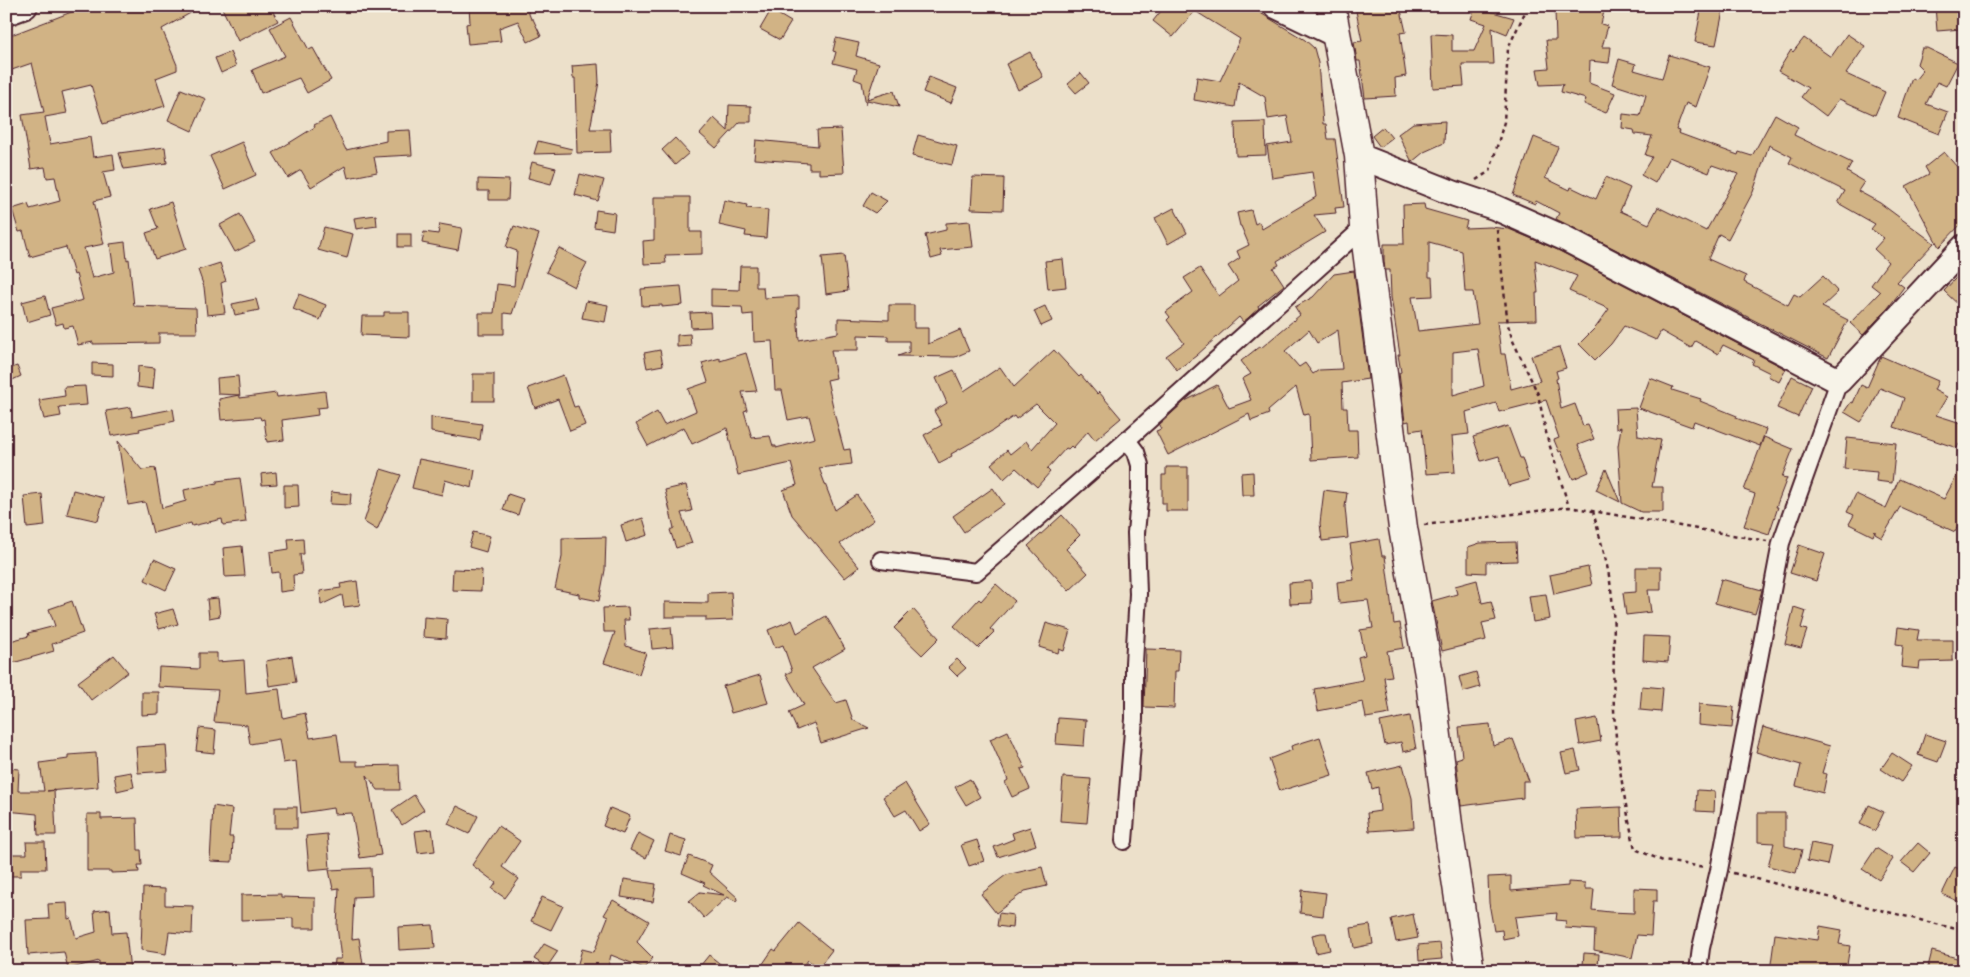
<svg xmlns="http://www.w3.org/2000/svg" width="1970" height="977" viewBox="0 0 1970 977" font-family="Mali,sans-serif">
  <style>
    .building { fill: #d1b385; stroke: #4a1f2b; fill-rule: evenodd }
    .lines { fill: none; stroke-linecap: round; stroke-linejoin: round }
    .street-casing { stroke: #4a1f2b; stroke-width: 20 }
    .secondary-casing { stroke: #4a1f2b; stroke-width: 28 }
    .highway-casing { stroke: #4a1f2b; stroke-width: 31 }
    .path { stroke: #4a1f2b; stroke-width: 2.5; stroke-dasharray: 4 4; stroke-linecap: butt }
    .street { stroke: #f7f3e8; stroke-width: 16 }
    .secondary { stroke: #f7f3e8; stroke-width: 24 }
    .highway { stroke: #f7f3e8; stroke-width: 28 }
  </style>
  <rect width="100%" height="100%" fill="#ece0ca"/>
  <filter id="ink" filterUnits="userSpaceOnUse"><feTurbulence type="fractalNoise" baseFrequency=".02" numOctaves="2"/><feDisplacementMap in="SourceGraphic" scale="10" xChannelSelector="R" yChannelSelector="G"/><feConvolveMatrix kernelMatrix="1 2 1 2 8 2 1 2 1" color-interpolation-filters="sRGB"/></filter>
  <g filter="url(#ink)">
    <g class="building">
      <polygon points="72,6 203,6 162,29 177,65 177,70 156,78 165,106 103,124 91,85 62,92 67,113 45,117 50,144 90,137 93,157 113,154 115,170 103,172 110,197 94,201 104,244 84,248 92,278 114,272 110,244 125,242 127,260 129,259 134,306 196,308 197,333 159,333 159,343 93,344 93,342 78,345 73,326 64,328 63,323 56,325 51,308 83,300 76,274 74,275 66,247 30,257 23,231 19,232 12,209 28,204 30,209 60,201 55,177 47,178 45,167 31,169 22,115 44,112 32,63 6,72 6,37 74,11"/>
      <polygon points="221,6 270,6 278,21 238,41"/>
      <polygon points="469,6 526,6 531,19 533,19 541,36 528,42 518,21 499,28 501,41 468,44 466,24 470,23"/>
      <polygon points="1165,6 1249,6 1305,40 1314,48 1318,63 1323,124 1326,124 1328,139 1335,139 1344,207 1335,208 1336,213 1314,215 1325,232 1277,261 1279,265 1273,268 1284,285 1258,306 1259,308 1248,318 1243,322 1239,317 1196,356 1177,370 1166,356 1184,343 1167,320 1170,317 1166,312 1193,292 1184,278 1200,268 1219,296 1238,281 1228,266 1240,258 1237,251 1249,245 1241,226 1240,226 1237,213 1251,210 1255,224 1259,222 1262,229 1316,197 1312,172 1272,178 1267,146 1292,142 1287,116 1268,119 1265,97 1239,82 1235,107 1194,100 1197,77 1220,81 1240,39 1195,11 1173,37 1153,21"/>
      <polygon points="1355,6 1400,6 1406,32 1400,33 1406,76 1395,78 1396,96 1365,98 1360,61 1357,61 1354,42 1362,41"/>
      <polygon points="1702,6 1724,6 1716,45 1695,42"/>
      <polygon points="1935,6 1960,6 1962,29 1937,31"/>
      <polygon points="1475,7 1514,18 1507,34 1492,28 1494,64 1462,64 1464,86 1433,88 1431,34 1452,35 1452,51 1474,51 1486,24 1471,19"/>
      <polygon points="1597,9 1604,11 1601,24 1608,26 1602,47 1611,47 1609,63 1590,61 1589,83 1615,93 1606,113 1584,104 1586,99 1561,92 1563,84 1540,85 1537,69 1549,68 1546,40 1556,40 1555,11"/>
      <polygon points="771,10 791,22 780,40 760,29"/>
      <polygon points="291,17 309,50 313,48 331,80 307,93 299,78 261,93 252,70 285,56 270,28"/>
      <polygon points="1847,34 1865,46 1846,74 1885,92 1875,115 1839,99 1826,116 1801,97 1808,88 1778,71 1791,50 1793,52 1804,38 1831,57"/>
      <polygon points="836,38 859,43 856,56 879,63 867,99 894,91 899,107 867,100 866,105 862,82 854,79 857,69 833,63 836,52 833,51"/>
      <polygon points="1922,48 1927,48 1958,63 1946,86 1937,82 1926,104 1948,112 1939,134 1898,118 1912,78 1915,80 1923,70 1917,64"/>
      <polygon points="230,52 236,66 221,73 215,58"/>
      <polygon points="1030,52 1043,77 1018,90 1006,64"/>
      <polygon points="1669,55 1710,67 1696,107 1686,103 1676,130 1679,131 1678,133 1738,155 1739,152 1752,156 1775,114 1798,127 1794,135 1852,163 1847,172 1864,182 1858,191 1880,203 1934,243 1897,282 1904,287 1888,308 1863,335 1850,323 1880,292 1871,285 1888,262 1874,249 1884,238 1871,229 1875,224 1838,203 1845,191 1789,163 1792,157 1769,145 1753,192 1728,239 1719,234 1708,259 1746,276 1744,282 1788,305 1794,294 1800,297 1823,276 1838,292 1822,307 1848,320 1828,358 1556,219 1559,213 1536,201 1535,204 1513,195 1534,137 1558,147 1545,178 1570,190 1571,187 1596,199 1606,177 1630,188 1620,211 1649,224 1658,207 1706,231 1738,174 1712,165 1709,173 1669,157 1655,183 1641,175 1652,157 1645,155 1652,136 1635,134 1634,130 1622,128 1623,114 1640,116 1646,95 1612,84 1619,59 1636,64 1634,70 1662,78"/>
      <polygon points="598,64 599,82 590,129 610,129 611,152 577,153 575,78 573,78 572,66"/>
      <polygon points="1081,73 1089,83 1076,93 1068,84"/>
      <polygon points="929,77 957,88 951,103 923,92"/>
      <polygon points="181,89 206,99 192,131 168,120"/>
      <polygon points="729,105 751,106 751,122 740,122 716,148 700,134 714,118 728,131"/>
      <polygon points="330,117 346,150 386,141 386,131 410,130 412,155 374,157 377,172 348,178 345,166 311,187 301,170 288,178 273,153 315,127 314,125"/>
      <polygon points="1445,121 1444,143 1424,152 1412,162 1398,134 1413,123"/>
      <polygon points="1265,122 1266,155 1236,156 1235,123"/>
      <polygon points="1383,127 1392,138 1380,147 1372,136"/>
      <polygon points="841,129 844,173 819,174 819,169 809,169 809,163 754,159 756,140 818,146 817,130"/>
      <polygon points="918,135 957,146 952,165 912,156"/>
      <polygon points="675,138 689,153 675,165 662,150"/>
      <polygon points="538,141 572,149 571,153 534,154"/>
      <polygon points="242,142 256,175 225,189 210,156"/>
      <polygon points="165,147 167,163 124,169 119,153"/>
      <polygon points="1944,152 1964,175 1964,221 1939,247 1906,186 1929,174 1925,167"/>
      <polygon points="532,162 556,168 551,184 528,178"/>
      <polygon points="580,174 604,180 598,201 575,195"/>
      <polygon points="973,177 1004,178 1003,210 971,209"/>
      <polygon points="478,179 509,180 508,200 489,200 489,191 478,191"/>
      <polygon points="871,192 887,201 875,213 863,206"/>
      <polygon points="654,197 690,197 690,232 702,232 702,254 665,255 666,263 644,264 643,241 654,240"/>
      <polygon points="724,200 747,205 746,208 768,210 766,238 745,236 746,231 719,225"/>
      <polygon points="171,202 186,249 155,259 146,233 158,229 150,209"/>
      <path d="M1424,204l1,5 42,12 -2,7 25,-1 19,2 49,21 228,119 -7,13 -11,-6 2,-3 -18,-9 2,-4 -31,-15 -5,9 -23,-13 -4,7 -30,-17 -5,9 -32,-14 -13,18 -16,16 -16,-16 17,-17 13,-18 -40,-18 8,-15 -42,-16 3,33h-2l1,27 -40,1 4,33h4l6,35 29,-8 -9,-25 28,-9 7,21 -10,3 2,7 -2,1 5,30 14,-5 8,22 5,-1 6,14 -16,6 11,27 -16,7 -12,-28 -2,1 -5,-12 5,-2 -13,-38 -47,12 -3,-9 -30,9 3,22 -17,2 3,36 -29,2 -4,-45 -12,2 -1,-10 -4,1 -6,-49 2,-1 -3,-17h2l-9,-58 -1,-27h-5l-1,-8v-18h20l-1,-39zM1429,242l33,9 3,41h8l5,32 -60,7 -6,-34 21,-1 -1,-19h-3zM1478,349l6,37 -31,9v-43z"/>
      <polygon points="1174,208 1187,233 1168,244 1155,218"/>
      <polygon points="596,210 615,213 613,230 594,227"/>
      <polygon points="240,214 255,242 235,252 220,225"/>
      <polygon points="376,215 377,226 356,229 354,218"/>
      <polygon points="970,221 973,247 940,250 942,256 931,259 925,235 946,230 946,223"/>
      <polygon points="440,224 462,228 458,250 422,243 424,232 438,234"/>
      <polygon points="514,226 539,234 512,314 504,313 504,334 479,334 479,313 494,313 497,284 514,286 517,251 506,247"/>
      <polygon points="324,227 353,234 347,258 318,250"/>
      <rect x="398" y="234" width="13" height="13"/>
      <polygon points="559,248 587,263 574,287 546,272"/>
      <polygon points="844,255 848,291 826,294 822,257"/>
      <polygon points="1063,259 1066,287 1048,289 1045,261"/>
      <polygon points="220,263 226,281 221,283 225,313 207,315 204,287 198,270"/>
      <polygon points="740,266 756,266 756,287 763,287 764,298 799,296 799,308 797,308 799,340 838,333 838,318 889,320 889,305 914,305 914,328 928,328 928,344 960,330 969,351 955,357 898,356 909,352 909,341 888,341 888,336 858,335 858,350 831,350 836,378 827,380 836,420 844,450 850,449 852,464 819,468 835,510 857,495 874,520 840,544 859,567 845,578 792,515 783,490 797,485 791,463 738,475 727,428 692,444 684,427 648,446 636,424 657,412 664,425 696,411 688,389 708,382 702,363 720,358 720,361 746,353 757,391 742,392 747,410 744,411 752,438 770,436 773,446 776,446 776,448 815,438 809,416 788,420 782,390 775,390 772,341 754,342 753,314 743,315 742,307 711,306 711,289 739,290"/>
      <polygon points="1964,269 1964,310 1944,291"/>
      <path d="M1354,271l14,108 -26,4 1,25h4l1,22h9l1,27 -47,3 -2,-46 -5,1 -8,-28 -28,24 1,3 -18,7 -2,-7 -81,41 -12,-24 5,-2 -2,-4 26,-24 32,-16 12,23 22,-8 -9,-21 9,-5 -10,-13 19,-15 1,2 39,-33 -5,-8 18,-10 21,-23zM1309,330l8,13 21,-13 4,39 -23,1 -6,4 -8,-11 -6,4 -14,-16z"/>
      <polygon points="681,286 683,305 662,307 662,305 642,306 641,289"/>
      <polygon points="299,294 326,305 320,320 293,309"/>
      <polygon points="45,296 50,315 27,322 22,302"/>
      <polygon points="256,299 259,310 235,315 232,304"/>
      <polygon points="586,301 608,305 605,322 582,318"/>
      <polygon points="1045,306 1052,321 1041,326 1034,311"/>
      <polygon points="384,312 409,312 409,337 361,335 362,316 384,316"/>
      <polygon points="710,312 711,327 691,328 690,313"/>
      <polygon points="690,334 691,346 677,347 677,335"/>
      <polygon points="660,350 663,365 647,368 644,353"/>
      <polygon points="1054,350 1079,377 1081,375 1097,394 1099,392 1121,418 1095,440 1088,431 1073,448 1071,446 1068,449 1066,448 1047,469 1050,472 1037,487 1016,468 1004,479 991,464 1007,450 1010,454 1026,441 1032,449 1055,423 1036,404 1016,419 1014,416 992,431 951,454 952,456 939,463 924,435 942,425 934,411 947,403 936,378 954,370 964,391 1000,367 1014,387"/>
      <polygon points="1881,356 1938,381 1934,390 1947,397 1936,415 1964,424 1964,445 1959,444 1957,448 1894,427 1904,398 1880,388 1871,408 1861,422 1844,412 1851,402 1853,403 1861,385 1867,388"/>
      <polygon points="92,363 113,364 113,376 92,375"/>
      <polygon points="17,366 21,376 6,383 6,370"/>
      <polygon points="138,366 155,368 153,389 137,387"/>
      <rect x="473" y="374" width="21" height="27"/>
      <polygon points="563,375 574,407 578,406 585,425 570,431 558,399 535,408 528,388"/>
      <polygon points="238,376 240,398 276,393 277,397 325,391 327,407 317,408 318,415 282,420 284,440 267,442 264,419 261,420 260,417 221,420 219,399 239,395 218,394 217,378"/>
      <polygon points="1792,376 1812,386 1798,417 1777,408"/>
      <polygon points="1650,378 1673,387 1672,390 1701,399 1700,401 1737,416 1736,418 1766,429 1760,446 1694,421 1692,427 1639,408"/>
      <polygon points="85,386 87,405 59,407 61,416 44,419 39,400 65,396 64,387"/>
      <polygon points="131,407 132,417 173,409 175,421 139,429 140,431 111,436 106,411"/>
      <polygon points="1636,408 1638,436 1661,440 1652,487 1663,487 1663,512 1641,512 1622,503 1618,446 1621,427 1616,429 1615,409"/>
      <polygon points="431,417 482,424 480,440 431,432"/>
      <polygon points="1508,426 1520,458 1522,458 1529,480 1508,486 1499,456 1481,461 1473,437"/>
      <polygon points="1764,437 1793,449 1782,477 1787,478 1776,507 1778,507 1769,534 1744,526 1755,494 1744,490"/>
      <polygon points="1847,438 1896,443 1892,483 1876,481 1877,472 1844,469"/>
      <polygon points="118,441 142,470 155,468 162,508 186,501 184,490 217,483 217,481 240,478 246,522 223,525 222,519 192,526 191,523 153,533 145,502 128,505"/>
      <polygon points="419,459 475,470 472,488 445,480 442,495 412,488"/>
      <polygon points="1964,462 1964,513 1955,532 1900,507 1882,538 1875,534 1875,531 1873,536 1849,524 1854,515 1847,512 1856,494 1886,508 1899,479 1944,499"/>
      <polygon points="1166,467 1188,467 1188,511 1166,511 1166,503 1162,503 1162,475 1166,475"/>
      <polygon points="381,469 401,475 377,530 364,522"/>
      <polygon points="1606,469 1620,502 1596,490"/>
      <polygon points="276,472 277,484 262,485 261,474"/>
      <polygon points="1253,472 1254,495 1242,495 1241,473"/>
      <polygon points="284,485 298,485 299,507 284,508"/>
      <polygon points="686,485 692,511 681,513 692,543 676,548 670,530 674,528 665,490"/>
      <polygon points="993,488 1004,504 964,532 953,516"/>
      <polygon points="73,490 104,498 98,521 67,514"/>
      <polygon points="1324,490 1347,493 1345,507 1348,538 1322,541 1320,523"/>
      <polygon points="331,492 351,494 350,505 330,504"/>
      <polygon points="42,494 45,526 27,528 24,496"/>
      <polygon points="508,494 523,499 518,515 503,510"/>
      <polygon points="1062,515 1080,535 1066,549 1088,573 1069,591 1028,546"/>
      <polygon points="643,518 648,535 626,542 621,525"/>
      <polygon points="473,532 490,536 486,552 469,547"/>
      <polygon points="606,537 605,570 599,601 579,597 579,594 555,589 562,557 562,538"/>
      <polygon points="303,538 304,554 300,554 302,574 293,575 294,590 280,592 279,572 272,573 270,552 289,549 288,539"/>
      <polygon points="1379,539 1382,556 1385,556 1394,624 1400,623 1404,648 1387,651 1392,676 1384,677 1390,714 1366,718 1363,702 1318,711 1314,689 1363,680 1358,657 1365,655 1360,630 1373,628 1368,600 1339,603 1337,582 1354,580 1352,569 1354,569 1350,544"/>
      <polygon points="1516,542 1517,561 1486,562 1486,573 1468,572 1468,547 1480,543"/>
      <polygon points="1799,545 1825,554 1816,581 1790,573"/>
      <polygon points="242,546 245,576 225,577 223,548"/>
      <polygon points="154,559 176,569 166,590 145,580"/>
      <polygon points="1588,567 1592,585 1554,594 1550,575"/>
      <polygon points="1636,567 1661,567 1661,590 1648,590 1651,612 1626,615 1623,593 1636,592"/>
      <polygon points="453,569 482,570 481,591 452,590"/>
      <polygon points="1721,579 1762,590 1755,614 1715,603"/>
      <polygon points="1477,580 1482,603 1491,601 1496,620 1482,623 1486,640 1442,651 1432,601 1457,594 1455,586"/>
      <polygon points="357,581 360,605 344,607 342,595 321,605 320,591 341,588 340,584"/>
      <polygon points="1311,581 1312,603 1290,604 1289,583"/>
      <polygon points="996,584 1015,601 990,629 994,632 978,648 954,626 979,599 981,601"/>
      <polygon points="731,592 733,620 706,621 706,617 665,617 665,602 708,603 708,593"/>
      <polygon points="1546,594 1550,619 1533,622 1529,596"/>
      <polygon points="218,598 220,616 209,618 207,599"/>
      <polygon points="72,601 83,633 52,644 54,651 6,665 6,642 29,636 28,633 55,626 49,609"/>
      <polygon points="628,607 629,620 624,620 626,646 646,653 639,674 604,663 615,632 604,632 603,608"/>
      <polygon points="1794,607 1806,611 1801,628 1807,630 1801,648 1785,644"/>
      <polygon points="173,609 178,624 159,629 154,614"/>
      <polygon points="913,609 939,638 922,655 894,628"/>
      <polygon points="826,616 845,649 812,668 836,703 846,700 853,720 869,728 821,743 814,723 797,730 789,712 804,705 786,674 792,671 783,645 775,648 768,630 792,620 797,633"/>
      <polygon points="424,617 447,619 446,639 423,637"/>
      <polygon points="1046,623 1070,630 1064,651 1059,649 1058,653 1039,647"/>
      <polygon points="671,627 673,647 652,649 650,629"/>
      <polygon points="1898,627 1919,630 1917,640 1953,640 1953,661 1920,662 1919,669 1901,667 1903,645 1896,644"/>
      <polygon points="1644,636 1670,637 1668,662 1643,660"/>
      <polygon points="1146,649 1179,650 1178,671 1175,671 1174,708 1144,707"/>
      <polygon points="199,653 217,653 217,662 244,660 246,693 279,689 283,718 305,713 310,738 337,734 341,761 357,761 357,766 399,765 400,790 378,790 367,775 381,855 360,858 352,813 334,814 333,808 301,813 296,761 283,763 279,739 250,744 247,725 214,722 218,690 158,687 159,667 199,669"/>
      <polygon points="114,655 128,672 91,700 78,682"/>
      <polygon points="292,656 296,682 269,686 266,661"/>
      <polygon points="957,659 966,668 957,676 948,667"/>
      <polygon points="1476,672 1480,687 1463,692 1459,677"/>
      <polygon points="760,675 768,703 731,713 723,686"/>
      <polygon points="1642,686 1663,688 1661,712 1640,710"/>
      <polygon points="142,692 159,692 159,714 142,715"/>
      <polygon points="1699,704 1734,707 1732,728 1698,725"/>
      <polygon points="1410,716 1416,749 1403,752 1401,742 1385,745 1380,722"/>
      <polygon points="1058,718 1086,720 1084,746 1056,744"/>
      <polygon points="1597,718 1601,741 1580,745 1576,722"/>
      <polygon points="1490,724 1493,746 1513,739 1529,781 1523,781 1523,798 1461,806 1456,759 1462,757 1459,727"/>
      <polygon points="1763,727 1830,746 1822,773 1827,774 1823,793 1796,786 1801,765 1756,752"/>
      <polygon points="199,728 216,730 214,753 196,751"/>
      <polygon points="1008,731 1025,768 1021,769 1030,789 1012,797 1005,782 1008,780 990,739"/>
      <polygon points="1925,734 1946,741 1938,762 1918,755"/>
      <polygon points="1320,737 1332,775 1280,791 1269,759 1292,750 1291,746"/>
      <polygon points="166,745 168,771 138,773 136,747"/>
      <polygon points="1575,750 1580,770 1566,773 1561,753"/>
      <polygon points="96,753 98,787 47,791 54,790 56,835 38,835 37,814 6,811 6,768 19,769 18,791 44,791 40,763 68,759 68,755"/>
      <polygon points="1892,753 1912,766 1901,782 1881,769"/>
      <polygon points="1403,765 1412,798 1414,828 1369,831 1367,813 1380,811 1378,787 1372,789 1368,773"/>
      <polygon points="131,772 134,787 117,791 114,775"/>
      <polygon points="1063,777 1091,779 1087,823 1060,821"/>
      <polygon points="970,779 980,797 966,805 955,787"/>
      <polygon points="905,783 930,824 919,831 906,810 895,816 883,797"/>
      <polygon points="1697,790 1715,791 1714,812 1696,811"/>
      <polygon points="414,795 424,810 402,825 392,810"/>
      <polygon points="1869,805 1884,812 1875,831 1860,824"/>
      <polygon points="213,806 232,809 229,837 233,837 232,862 210,861"/>
      <polygon points="457,806 478,816 469,834 448,824"/>
      <rect x="275" y="807" width="22" height="21"/>
      <polygon points="1621,807 1622,837 1577,838 1576,809"/>
      <polygon points="610,808 630,816 623,834 603,826"/>
      <polygon points="1758,813 1785,813 1785,846 1802,850 1796,873 1768,866 1774,843 1758,842"/>
      <polygon points="87,814 101,814 101,819 137,818 138,850 141,850 142,865 138,865 139,872 111,873 111,871 87,871"/>
      <polygon points="498,826 520,841 502,867 519,879 505,898 492,889 496,883 472,865"/>
      <polygon points="1030,827 1036,845 998,857 994,847 1014,839 1012,833"/>
      <polygon points="432,829 435,851 418,853 415,831"/>
      <polygon points="638,833 654,841 646,858 630,850"/>
      <polygon points="327,834 330,868 309,870 306,836"/>
      <polygon points="670,835 686,840 681,856 665,851"/>
      <polygon points="977,840 984,861 969,866 961,845"/>
      <polygon points="26,842 45,842 46,869 21,869 21,876 6,876 6,854 27,854"/>
      <polygon points="1811,843 1831,847 1827,865 1807,861"/>
      <polygon points="1918,843 1930,853 1914,872 1901,862"/>
      <polygon points="1876,848 1893,859 1879,880 1862,869"/>
      <polygon points="689,856 712,865 709,872 738,898 736,901 727,897 704,918 689,901 700,892 724,895 703,885 705,883 682,873"/>
      <polygon points="1042,867 1047,886 1025,891 996,913 981,894 1006,875"/>
      <polygon points="1955,867 1964,871 1964,904 1942,894"/>
      <polygon points="371,868 372,896 354,897 352,939 359,938 364,971 334,971 335,959 341,959 337,926 339,888 333,889 329,870"/>
      <polygon points="1511,876 1511,891 1568,886 1568,882 1585,883 1585,889 1594,889 1592,910 1610,912 1634,913 1634,888 1657,889 1657,901 1653,901 1651,936 1637,935 1632,958 1594,950 1595,930 1565,928 1566,921 1556,920 1557,913 1515,917 1518,936 1503,939 1502,930 1494,931 1489,903 1488,877"/>
      <polygon points="624,879 656,884 653,902 621,897"/>
      <polygon points="143,888 165,889 165,905 193,906 192,934 169,932 166,954 141,950"/>
      <polygon points="1302,890 1326,893 1323,916 1300,913"/>
      <polygon points="281,894 281,897 315,898 315,928 293,928 293,918 241,920 241,895"/>
      <polygon points="542,897 563,906 551,930 531,921"/>
      <polygon points="613,900 649,921 637,942 653,958 644,968 611,955 607,971 590,971 577,967 582,949 594,952 608,917 604,915"/>
      <polygon points="67,903 68,919 71,918 76,938 96,932 94,911 110,909 112,933 126,932 130,971 99,971 99,961 68,969 64,952 28,955 26,920 49,919 48,904"/>
      <polygon points="999,913 1013,915 1012,928 997,926"/>
      <polygon points="1413,914 1418,938 1396,942 1391,919"/>
      <polygon points="799,923 832,950 818,968 808,960 800,971 758,971 773,949 776,951"/>
      <polygon points="433,925 435,948 399,950 398,927"/>
      <polygon points="1370,925 1373,944 1354,948 1351,928"/>
      <polygon points="1820,926 1842,930 1839,944 1850,946 1846,971 1770,971 1775,934 1818,940"/>
      <polygon points="1321,933 1326,933 1330,950 1316,953 1312,935"/>
      <polygon points="1440,943 1442,959 1419,961 1418,945"/>
      <polygon points="544,944 558,951 547,967 534,959"/>
      <polygon points="1932,951 1964,960 1964,971 1927,971"/>
      <polygon points="1584,953 1599,954 1598,966 1583,965"/>
      <polygon points="709,955 729,971 696,971"/>
    </g>
    <g class="lines">
      <g class="street-casing">
        <g id="street">
          <polyline points="881,560 976,572 1127,440 1364,227"/>
          <polyline points="1124,841 1134,719 1134,663 1138,594 1136,533 1140,490 1140,465 1136,452 1127,440"/>
          <polyline points="1698,971 1701,948 1719,870 1781,543 1839,381"/>
        </g>
      </g>
      <g class="secondary-casing">
        <g id="secondary">
          <polyline points="1276,6 1336,35"/>
          <polyline points="6,13 25,6"/>
          <polyline points="1359,156 1455,194 1494,207 1564,238 1839,381 1964,247"/>
        </g>
      </g>
      <g class="highway-casing">
        <polyline id="highway" points="1331,6 1359,156 1364,227 1403,528 1430,680 1449,833 1470,971"/>
      </g>
      <g class="path">
        <polyline points="1476,180 1490,171 1504,122 1508,48 1528,6"/>
        <polyline points="1497,230 1508,325 1513,341 1538,394 1547,437 1569,507"/>
        <path d="M1593,511c6,25 15,52 18,78 6,45 0,90 4,136 3,41 11,83 20,124l28,12 42,6"/>
        <polyline points="1424,525 1569,507 1767,541"/>
        <polyline points="1733,873 1964,931"/>
      </g>
      <use href="#street" class="street"/>
      <use href="#secondary" class="secondary"/>
      <use href="#highway" class="highway"/>
    </g>
  </g>
  <rect width="1970" height="977" fill="none" stroke="#f7f3e8" stroke-width="25"/>
  <rect x="12" y="12" width="1945" height="952" fill="none" stroke="#4a1f2b" stroke-width="2" filter="url(#ink)"/>
</svg>
